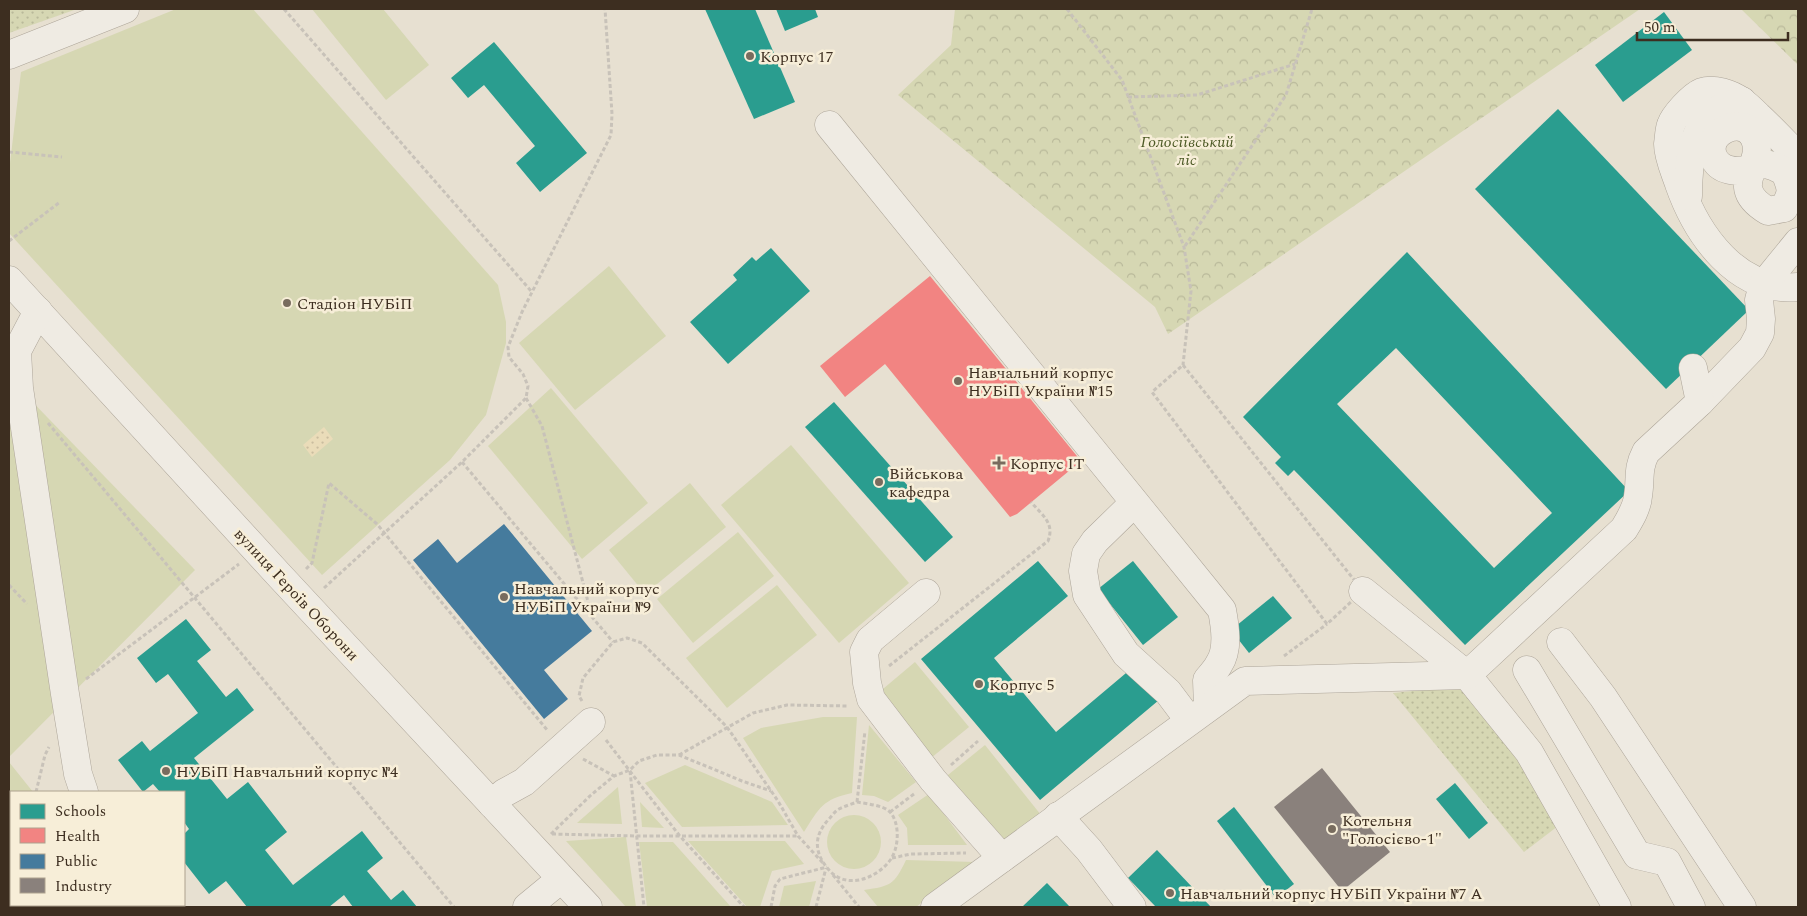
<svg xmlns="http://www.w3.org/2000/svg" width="1807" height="916" viewBox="0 0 1807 916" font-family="Spectral,serif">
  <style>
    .green { fill: #d6d7b3 }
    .forest { fill: url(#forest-crowns) }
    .sand { fill: url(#sand-dots) }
    .garden { fill: url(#garden-dots) }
    .schools { fill: #2a9d8f; fill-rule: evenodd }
    .health { fill: #f28482 }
    .public { fill: #457b9d }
    .industry { fill: #8a817c }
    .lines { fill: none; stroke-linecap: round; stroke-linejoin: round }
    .minor-casing { stroke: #ada599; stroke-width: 29 }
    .path { stroke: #c8c2b9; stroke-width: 3; stroke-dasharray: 4 2.5; stroke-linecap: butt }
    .minor { stroke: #efebe3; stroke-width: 28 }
    .poi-dot { fill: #786c5e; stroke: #f7eed8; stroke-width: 2 }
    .labels { text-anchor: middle; stroke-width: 5; stroke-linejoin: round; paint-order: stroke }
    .poi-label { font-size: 16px; fill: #3d2e20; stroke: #f7eed8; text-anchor: start }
    .park-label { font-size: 16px; font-style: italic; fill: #4d5a26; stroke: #f7eed8 }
    .street-label { font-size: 16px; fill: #3d2e20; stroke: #f7eed8 }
  </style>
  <defs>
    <pattern id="forest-crowns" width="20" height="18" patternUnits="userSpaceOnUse" patternTransform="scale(1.25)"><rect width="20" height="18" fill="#d6d7b3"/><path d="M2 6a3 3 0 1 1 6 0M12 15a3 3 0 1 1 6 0" fill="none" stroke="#b9b99a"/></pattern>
    <pattern id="sand-dots" width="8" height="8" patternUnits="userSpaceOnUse" patternTransform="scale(1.25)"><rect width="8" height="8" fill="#eadcb9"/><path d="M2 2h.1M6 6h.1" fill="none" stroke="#cabd9f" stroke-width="1.8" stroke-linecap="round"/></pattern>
    <pattern id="garden-dots" width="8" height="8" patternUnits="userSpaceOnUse" patternTransform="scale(1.25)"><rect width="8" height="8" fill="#d6d7b3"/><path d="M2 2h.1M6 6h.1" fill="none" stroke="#b9b99a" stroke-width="1.8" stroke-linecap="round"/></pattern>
  </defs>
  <rect width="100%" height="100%" fill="#e7e0d1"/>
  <g class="green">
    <polygon points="176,9 253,9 498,285 506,322 506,343 486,415 450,460 322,575 9,233 9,171 21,72"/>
    <polygon points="312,9 383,9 429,65 386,100"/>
    <polygon points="609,266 666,336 575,410 519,343"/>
    <polygon points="19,388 195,570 9,757 9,396"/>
    <polygon points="551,388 648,503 582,559 488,446"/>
    <polygon points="791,445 909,583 839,643 721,505"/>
    <polygon points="690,483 726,527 645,594 609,550"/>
    <polygon points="738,532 774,576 693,643 657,599"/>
    <polygon points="777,585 817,635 727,708 686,658"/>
    <polygon points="915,662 969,727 931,758 877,694"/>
    <path d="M823,717h34l-5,76c-29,6 -33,15 -48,39l-61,-94 18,-10z"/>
    <polygon points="869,725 916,782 888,802 874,796 862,795"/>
    <polygon points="985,745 1045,820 1003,854 943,779"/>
    <polygon points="9,762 33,792 11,792 11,905 126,905 128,907 9,907"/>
    <polygon points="685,765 772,802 788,825 682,827 645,783"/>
    <polygon points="618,787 622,824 577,823"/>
    <polygon points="929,794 967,845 908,845 907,828 898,815"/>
    <polygon points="640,802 664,828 642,827"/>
    <circle cx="854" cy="842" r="27"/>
    <polygon points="626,837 636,907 626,907 566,841"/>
    <polygon points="688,841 785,841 804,864 772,871 760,907 747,907"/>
    <polygon points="639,842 673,842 731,907 647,907"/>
    <path d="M906,860l69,2 -59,45h-38l-14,-17c27,-4 30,-5 42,-30z"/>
    <polygon points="816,881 809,907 779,907 784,886"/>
  </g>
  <g class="forest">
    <polygon points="955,9 1640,9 1168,334 1155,307 898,95 951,45"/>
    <polygon points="1741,9 1798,9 1798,65"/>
  </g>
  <polygon class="sand" points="324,427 333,439 312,457 303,445"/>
  <g class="garden">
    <polygon points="9,9 77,9 9,33"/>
    <polygon points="1462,686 1515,753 1562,823 1524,852 1393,693"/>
  </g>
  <g class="schools">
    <polygon points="705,9 755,9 795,102 754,119"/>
    <polygon points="776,9 815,9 818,17 785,31"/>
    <polygon points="1664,12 1692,50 1623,102 1595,65"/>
    <polygon points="494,42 587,153 540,192 516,163 535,146 484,85 468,98 451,78"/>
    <polygon points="1558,109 1749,310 1666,389 1475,189"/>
    <polygon points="771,248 810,291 728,364 690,322 737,280 733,275 752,257 756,261"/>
    <path d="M1407,252l222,239 -164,154 -171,-175 -6,6 -13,-13 6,-6 -38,-40zM1396,348l156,165 -58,55 -157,-164z"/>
    <polygon points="834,402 953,537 925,562 805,427"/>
    <polygon points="1038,561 1068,596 994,658 1056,732 1132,668 1159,700 1040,800 921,659"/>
    <polygon points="1133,561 1178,617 1143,645 1098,589"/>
    <polygon points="1273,596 1292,618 1249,653 1231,630"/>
    <polygon points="186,619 211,650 197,661 226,697 237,688 254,710 194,758 227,799 248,782 287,832 265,850 293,885 362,831 383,858 367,871 391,900 403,890 417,907 353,907 344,895 329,907 247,907 226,881 209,894 184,862 184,834 189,829 184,822 184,792 160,792 153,784 143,792 118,760 142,741 150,751 198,713 168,674 156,683 137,658"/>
    <polygon points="1455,783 1488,823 1469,839 1436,799"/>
    <polygon points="1234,807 1294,884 1276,898 1217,821"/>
    <polygon points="1157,850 1211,907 1156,907 1128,878"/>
    <polygon points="1047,883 1070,907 1022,907"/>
  </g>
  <polygon class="health" points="930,276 1081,461 1017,514 1010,517 885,364 845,397 820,366"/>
  <polygon class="public" points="504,524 592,631 544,670 568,699 544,719 413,560 438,539 457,563"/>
  <polygon class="industry" points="1322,768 1390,852 1342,891 1274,807"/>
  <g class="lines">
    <g class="minor-casing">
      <g id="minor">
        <polyline points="9,55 125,9"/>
        <path d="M829,125l393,485c3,16 7,39 -3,54 -3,6 -8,11 -12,16l1,27"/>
        <path d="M1798,156c-13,-13 -26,-27 -40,-40 -5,-5 -11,-11 -17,-15 -10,-7 -27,-13 -39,-9 -10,4 -28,24 -31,33 -2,5 -2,13 -3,19 0,13 7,28 11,40 18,51 58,109 119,103"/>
        <path d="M1688,196c0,-25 2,-62 22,-81 5,-6 24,-11 32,-14"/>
        <path d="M1784,208c9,-17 8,-18 1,-36 -7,-4 -14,-8 -22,-8 -4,1 -7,3 -11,4 -14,5 -33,4 -39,-12 -9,-23 29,-42 41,-19 14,28 -30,48 14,74l16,-3"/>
        <polyline points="9,280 278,574 588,907"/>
        <polyline points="38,311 17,351 19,388 65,694 78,774 84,792"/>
        <polyline points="1700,402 1752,348 1760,333 1761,319 1759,300 1763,285 1798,242"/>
        <polyline points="1134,503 1095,541 1086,554 1083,571 1087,595 1126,654 1168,692 1189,720"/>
        <polyline points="1363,591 1467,675 1529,752 1617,907"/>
        <polyline points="926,593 870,640 864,652 867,683 871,699 933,780 1002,858"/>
        <polyline points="1561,642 1603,697 1742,907"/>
        <polyline points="1527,670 1637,855 1667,862 1691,907"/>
        <polyline points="492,804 504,793 524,782 591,722"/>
        <polyline points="1058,816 1089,850 1132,907"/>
        <polyline points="155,905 157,907"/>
        <polyline points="527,907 561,879"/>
        <path d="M935,907l310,-226 222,-6 157,-146c6,-10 13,-21 14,-33 3,-18 -1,-27 8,-44l54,-50 -7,-34"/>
      </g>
    </g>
    <g class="path">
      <polyline points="284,9 532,292"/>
      <polyline points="1067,9 1122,80 1184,247 1191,291 1183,365"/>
      <polyline points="1128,97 1197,95 1295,64"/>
      <polyline points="9,152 62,157"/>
      <polyline points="9,241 60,202"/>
      <polyline points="1185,246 1286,95 1312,9"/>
      <polygon points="1183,365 1363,591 1327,624 1152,392"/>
      <polyline points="526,398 542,426 592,617"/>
      <polyline points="48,423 454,907"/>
      <polyline points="462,462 613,642"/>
      <polyline points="306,569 312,563 329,483 377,524 548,731"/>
      <polyline points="9,585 27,604"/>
      <polyline points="324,588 462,462 526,398 528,386 523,374 509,357 508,347 522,312 611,135 612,114 605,9"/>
      <polyline points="1284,656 1327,624"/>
      <path d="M889,666l159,-125c7,-18 -6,-26 -17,-39"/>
      <polyline points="86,679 239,564"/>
      <polyline points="582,701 579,696 583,678 613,642 627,638 642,643 727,727 778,801 798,836 823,863"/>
      <polyline points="606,740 679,835 744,907"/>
      <polyline points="679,755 753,713 787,705 849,706"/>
      <polyline points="583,759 614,776"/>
      <polyline points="951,765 978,741"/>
      <polyline points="630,771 644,907"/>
      <polyline points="36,792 45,755 49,747"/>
      <path d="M857,802c10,2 26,3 33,10 10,11 9,35 1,47 -14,20 -45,31 -62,11 -15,-17 -16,-34 0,-51 3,-3 6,-8 10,-10 6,-3 13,-5 18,-7z"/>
      <polyline points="857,802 865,731"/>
      <polyline points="890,812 914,794"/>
      <polyline points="551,834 591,795 614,776 630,770 639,761 657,755 679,755 742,781 771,791"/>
      <polyline points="552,834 637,836 798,836"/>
      <polyline points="892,858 911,854 966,853"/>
      <polyline points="9,874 11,867"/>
      <polyline points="833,875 859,907"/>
      <polyline points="98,905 100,907"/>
      <polyline points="122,907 125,905"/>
      <polyline points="771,907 775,886 780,879 827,867"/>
      <polyline points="816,907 826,868"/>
    </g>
    <use href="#minor" class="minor"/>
  </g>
  <g class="poi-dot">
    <circle cx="750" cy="56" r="5"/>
    <circle cx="287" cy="303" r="5"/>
    <circle cx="958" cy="381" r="5"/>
    <path d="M996.5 455.5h5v5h5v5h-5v5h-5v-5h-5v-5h5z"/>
    <circle cx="879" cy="482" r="5"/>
    <circle cx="504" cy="597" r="5"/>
    <circle cx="979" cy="684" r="5"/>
    <circle cx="166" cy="771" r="5"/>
    <circle cx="1332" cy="829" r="5"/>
    <circle cx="1170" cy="893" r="5"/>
  </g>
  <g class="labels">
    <g class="poi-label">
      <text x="760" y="62">Корпус 17</text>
      <text x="297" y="309">Стадіон НУБіП</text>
      <text x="968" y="378">Навчальний корпус<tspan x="968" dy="18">НУБіП України №15</tspan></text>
      <text x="1010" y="469">Корпус ІТ</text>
      <text x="889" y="479">Військова<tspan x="889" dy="18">кафедра</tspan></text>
      <text x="514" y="594">Навчальний корпус<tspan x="514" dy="18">НУБіП України №9</tspan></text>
      <text x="989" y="690">Корпус 5</text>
      <text x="176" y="777">НУБіП Навчальний корпус №4</text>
      <text x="1342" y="826">Котельня<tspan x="1342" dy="18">"Голосієво-1"</tspan></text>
      <text x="1180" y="899">Навчальний корпус НУБіП України №7 А</text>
    </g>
    <g class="park-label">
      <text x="1187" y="147">Голосіївський<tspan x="1187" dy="18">ліс</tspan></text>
    </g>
    <g class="street-label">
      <text transform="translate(297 594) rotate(47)" y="6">вулиця Героїв Оборони</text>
    </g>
  </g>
  <rect width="1807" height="916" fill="none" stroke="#3d2e20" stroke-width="20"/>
  <rect x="10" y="791" width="175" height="115" fill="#f7eed8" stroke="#ada18e"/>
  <rect x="20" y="804" width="25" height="15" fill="#2a9d8f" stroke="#ada18e"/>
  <text x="55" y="816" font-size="15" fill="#3d2e20">Schools</text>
  <rect x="20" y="828" width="25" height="15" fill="#f28482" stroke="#ada18e"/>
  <text x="55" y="841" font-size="15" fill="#3d2e20">Health</text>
  <rect x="20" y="854" width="25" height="15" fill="#457b9d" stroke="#ada18e"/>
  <text x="55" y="866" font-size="15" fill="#3d2e20">Public</text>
  <rect x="20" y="878" width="25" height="15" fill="#8a817c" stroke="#ada18e"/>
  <text x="55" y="891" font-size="15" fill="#3d2e20">Industry</text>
  <path d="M1637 32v8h151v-8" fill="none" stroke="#3d2e20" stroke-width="2.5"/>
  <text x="1644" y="32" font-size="15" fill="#3d2e20" stroke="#f7eed8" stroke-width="4" paint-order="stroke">50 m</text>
</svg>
